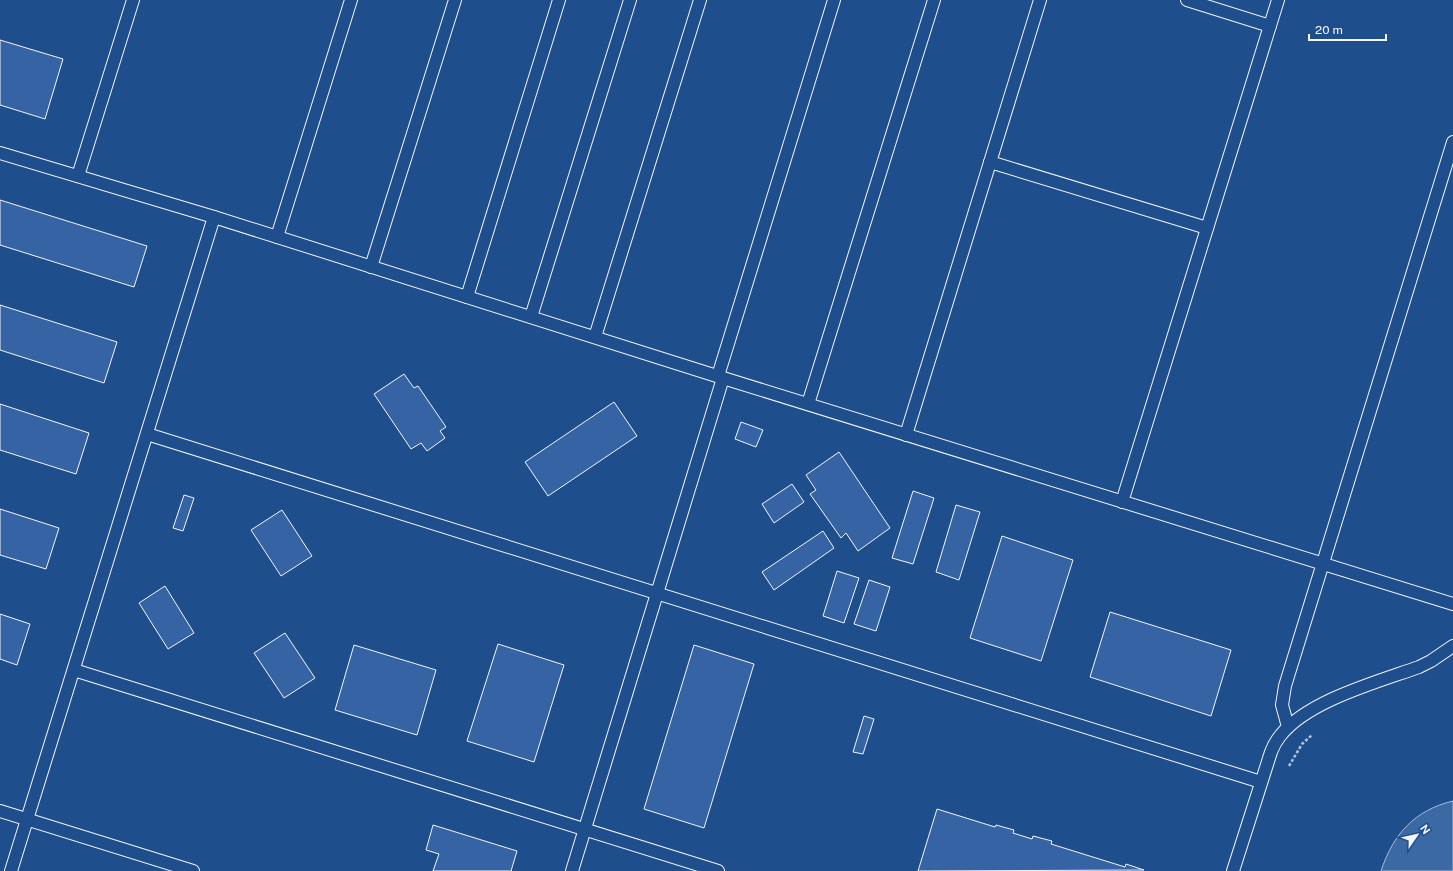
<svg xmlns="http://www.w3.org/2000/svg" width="1453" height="871" viewBox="0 0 1453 871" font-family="'Public Sans',sans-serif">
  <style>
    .water { fill: #3b69a3; stroke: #a8bbd7 }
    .building { fill: #3563a3; stroke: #f2f6ff }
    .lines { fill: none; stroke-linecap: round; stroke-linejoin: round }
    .service-casing { stroke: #f2f6ff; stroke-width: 14 }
    .path { stroke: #b3c4dc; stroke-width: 2.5; stroke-dasharray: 3 2; stroke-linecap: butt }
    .service { stroke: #1f4e8c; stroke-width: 12 }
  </style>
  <rect width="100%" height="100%" fill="#1f4e8c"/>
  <path class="water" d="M1453,801v70h-72c12,-37 34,-61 72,-70z"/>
  <g class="building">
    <polygon points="0,40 63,59 45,119 0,105"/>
    <polygon points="0,200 147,246 134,287 0,245"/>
    <polygon points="0,305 117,342 104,383 0,350"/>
    <polygon points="404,374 414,388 418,386 446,427 440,431 445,438 427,451 421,443 411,449 374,394"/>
    <polygon points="614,402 637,436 548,496 525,462"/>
    <polygon points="0,404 89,433 76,474 0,450"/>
    <polygon points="741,422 763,430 756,447 735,439"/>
    <polygon points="839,452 890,528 858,551 846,533 841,538 810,494 816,490 806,475"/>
    <polygon points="792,484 804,502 774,523 762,504"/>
    <polygon points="913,491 934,498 913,564 892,558"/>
    <polygon points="184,495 194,498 183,531 173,528"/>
    <polygon points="956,505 980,512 959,580 936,572"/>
    <polygon points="0,509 59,528 46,569 0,555"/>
    <polygon points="282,510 312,556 281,576 251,530"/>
    <polygon points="823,531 834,548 774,590 762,572"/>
    <polygon points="1002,536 1073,560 1041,661 970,638"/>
    <polygon points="837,571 859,578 844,623 823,616"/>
    <polygon points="869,580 890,587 876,631 854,624"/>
    <polygon points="165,586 194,633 168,649 139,603"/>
    <polygon points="1110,612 1231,650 1211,716 1090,677"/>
    <polygon points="0,614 30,624 17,665 0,659"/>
    <polygon points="285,633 315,678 284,698 254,653"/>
    <polygon points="498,644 564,665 534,762 467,741"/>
    <polygon points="354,645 436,670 417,735 335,710"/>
    <polygon points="694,645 754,664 704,828 644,809"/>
    <polygon points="864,716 874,719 863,754 853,752"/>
    <polygon points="937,809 995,827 996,825 1014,830 1013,833 1032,839 1033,836 1052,841 1051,844 1125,867 1126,864 1144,870 918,871"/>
    <polygon points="433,825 517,851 511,871 433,871 439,854 426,850"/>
  </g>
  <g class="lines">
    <g class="service-casing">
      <g id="service">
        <polyline points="1187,0 1270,26"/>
        <polyline points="0,153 214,217 723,378 1453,604"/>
        <polyline points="990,162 1207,228"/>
        <polyline points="78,176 133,0"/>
        <polyline points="277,237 351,0"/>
        <polyline points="371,267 455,0"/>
        <polyline points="467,297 559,0"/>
        <polyline points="531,317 630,0"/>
        <polyline points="595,337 700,0"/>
        <polyline points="718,376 834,0"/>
        <polyline points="808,404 934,0"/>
        <polyline points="147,434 1261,782"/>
        <polyline points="906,435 1040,0"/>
        <polyline points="1122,502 1278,0"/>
        <polyline points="74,670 718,871"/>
        <polyline points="1288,727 1282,705 1285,686 1453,142"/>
        <polyline points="0,811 193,871"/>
        <polyline points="11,871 214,217"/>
        <polyline points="572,871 723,378"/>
        <path d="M1233,871l38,-119c2,-5 5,-11 9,-16 27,-35 97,-54 139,-69l12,-6 22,-15"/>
      </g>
    </g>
    <polyline class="path" points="1289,766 1302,744 1312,735"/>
    <use href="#service" class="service"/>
  </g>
  <g transform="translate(1417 835) rotate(56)" stroke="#1f4e8c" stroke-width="3" paint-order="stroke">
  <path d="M0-3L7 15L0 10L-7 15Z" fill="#f2f6ff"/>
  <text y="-6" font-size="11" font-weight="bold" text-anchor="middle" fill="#f2f6ff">N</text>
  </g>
  <path d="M1309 34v6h77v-6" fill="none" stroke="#f2f6ff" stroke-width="2"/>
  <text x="1315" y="34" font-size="12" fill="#f2f6ff" stroke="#1f4e8c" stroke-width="3" paint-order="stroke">20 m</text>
</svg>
